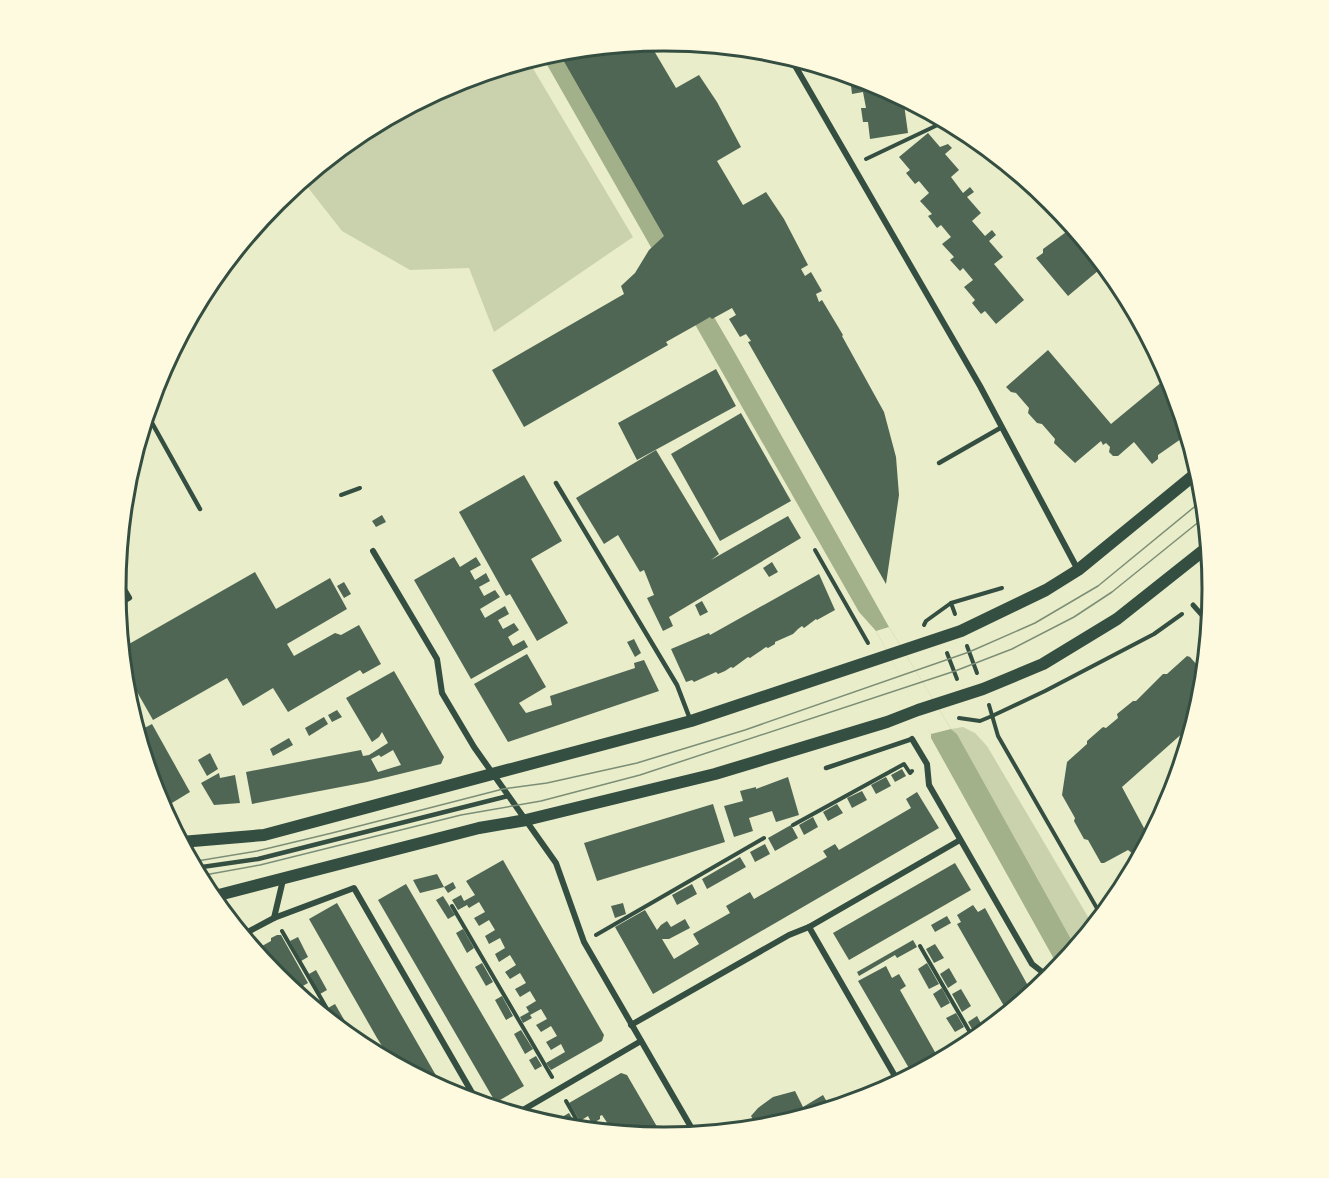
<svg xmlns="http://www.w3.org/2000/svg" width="1329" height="1178" viewBox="0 0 1329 1178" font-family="'Titillium Web',sans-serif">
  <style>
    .green { fill: #cad2ad }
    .water { fill: #a3b18a }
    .pier { fill: #e9edc9 }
    .building { fill: #4f6655; fill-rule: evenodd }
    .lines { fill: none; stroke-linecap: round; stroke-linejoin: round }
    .path { stroke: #344e41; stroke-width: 4 }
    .service { stroke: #344e41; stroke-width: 4.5 }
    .pedestrian { stroke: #344e41; stroke-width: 5 }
    .minor { stroke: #344e41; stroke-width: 6 }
    .secondary { stroke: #344e41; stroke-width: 12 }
    .tram { stroke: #7c8e77; stroke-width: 1.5 }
    .rim { fill: none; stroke: #344e41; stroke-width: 3 }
  </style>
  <rect width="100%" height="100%" fill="#e9edc9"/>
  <g class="green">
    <polygon points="528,60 633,237 494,332 469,268 410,270 342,231 302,180 349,142 456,82"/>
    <polygon points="963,727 975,733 987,746 1094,927 1076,948 957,734 951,729"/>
  </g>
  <polygon class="water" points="559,51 735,353 889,627 951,729 957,734 1076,948 1059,968 931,738 931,734 927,725 876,631 859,612 542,56"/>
  <polygon class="pier" points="889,627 928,691 951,729 931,734 876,631"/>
  <g class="building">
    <polygon points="654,42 650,44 676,88 699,75 717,102 741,147 717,161 743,205 766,192 784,219 808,265 801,269 805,276 811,272 822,291 816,294 819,302 822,300 843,335 842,336 884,412 896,457 899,495 886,584 748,342 751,341 746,334 740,337 729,319 736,315 732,308 712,319 710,317 698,324 666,342 668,345 524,427 492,370 624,294 621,286 635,273 649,250 664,236 558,51"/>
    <polygon points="844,73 875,82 903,97 908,133 870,139 868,122 863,122 861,108 866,108 863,92 852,94 850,77 845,77"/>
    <polygon points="928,133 940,147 948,144 952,148 945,154 959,170 951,177 963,193 970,187 974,192 967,197 981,213 972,221 985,236 992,230 996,235 989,241 1003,257 994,264 1024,300 996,324 985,311 981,314 972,303 975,300 964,287 973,280 963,268 960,271 950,260 954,257 942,244 951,237 941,225 937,228 928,216 932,214 920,201 929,193 919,181 915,184 906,173 910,170 899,157"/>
    <polygon points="1073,227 1105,265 1068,296 1036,258 1043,253 1043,249"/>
    <polygon points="1048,350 1111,424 1169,376 1188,434 1158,455 1158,459 1152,464 1134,442 1118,456 1113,456 1109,452 1110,447 1106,443 1103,445 1101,441 1075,463 1054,443 1055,439 1042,424 1037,423 1028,413 1029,408 1016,393 1011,392 1006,387"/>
    <polygon points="716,369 736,406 637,460 618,423"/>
    <polygon points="741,413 791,501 720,541 671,454"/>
    <polygon points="656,450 719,554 711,560 788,516 801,538 669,617 673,626 663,631 647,598 654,595 644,570 640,572 618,535 604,544 576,498"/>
    <polygon points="524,475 562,541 531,559 568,623 537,641 510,594 506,596 459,512"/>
    <polygon points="382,515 386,522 376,527 372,521"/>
    <polygon points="454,557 460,567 476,557 481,565 470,571 475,580 486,573 490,581 479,587 484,596 495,590 500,597 480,609 485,618 505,606 509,614 498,620 503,629 514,623 519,630 508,637 513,646 524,640 528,647 471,679 414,580"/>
    <polygon points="772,562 778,572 769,577 763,568"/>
    <polygon points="255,572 276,609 330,578 347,609 287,644 294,656 335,633 341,635 359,625 381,664 363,674 360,670 288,712 273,688 243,706 227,678 153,720 124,669 122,648"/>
    <polygon points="819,574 835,610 817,620 816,619 804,628 802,626 798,629 793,634 775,642 775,644 768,648 766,647 750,658 748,657 733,668 731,667 725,671 718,674 716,672 694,682 692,680 686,682 671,649 709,633 710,635"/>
    <polygon points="344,582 351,594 344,598 337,586"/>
    <polygon points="702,601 708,612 700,616 695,605"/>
    <polygon points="634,639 641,653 635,657 627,642"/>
    <polygon points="527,654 546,687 519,703 526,713 552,705 550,696 635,668 634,663 644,660 659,691 508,742 474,684"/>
    <polygon points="1187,656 1190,657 1205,674 1202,696 1194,723 1122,787 1144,828 1147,828 1152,836 1146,847 1133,854 1128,850 1104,863 1101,863 1088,840 1084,839 1074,821 1075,818 1062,795 1067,762 1087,744 1087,741 1103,727 1106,728 1118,718 1117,714 1133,701 1136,701 1163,674 1167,674"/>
    <path d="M394,671l50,86 -3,7 -74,18 -115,22 -6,-32 115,-22 2,6 6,-1 19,-12 -6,-11 -3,5 -7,5 -26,-44zM393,750l8,15 -23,7 -7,-13 8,-4 2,2z"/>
    <polygon points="337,710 342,717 332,722 328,715"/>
    <polygon points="324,717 328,724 309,736 305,728"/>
    <polygon points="152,724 190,792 167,806 153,783 137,732"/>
    <polygon points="289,738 293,745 273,756 270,749"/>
    <polygon points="210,753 218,769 207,776 198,760"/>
    <polygon points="902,769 906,776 895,782 891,775"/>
    <polygon points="219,773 220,778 235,775 240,803 214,805 201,783"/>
    <polygon points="788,777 799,815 776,822 772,811 749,818 753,831 734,837 724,806 743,801 740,791 756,787 756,789"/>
    <polygon points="886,777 891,786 876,794 871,785"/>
    <polygon points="862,791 867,800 852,808 847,798"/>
    <polygon points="917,792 939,828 653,994 615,927 645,910 657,930 661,925 667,921 671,927 685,919 690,928 669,939 662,939 674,959 699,944 693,934 730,913 726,906 750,892 754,899 827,857 823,851 835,844 839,850 911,808 906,799"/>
    <polygon points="713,804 725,842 597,881 584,843"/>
    <polygon points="837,804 843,813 828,821 823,812"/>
    <polygon points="813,817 818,827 804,835 799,825"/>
    <polygon points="791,825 798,838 775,851 768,838"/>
    <polygon points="765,844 770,854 755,862 750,852"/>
    <polygon points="740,857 746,867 707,889 702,879"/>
    <polygon points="503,860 604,1035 602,1041 551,1070 546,1063 565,1052 561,1044 551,1050 546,1042 557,1036 551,1026 541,1032 536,1025 547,1019 541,1009 530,1015 532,1018 523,1023 520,1017 529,1012 526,1007 536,1001 530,991 520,997 515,989 526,983 520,973 510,979 505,972 516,965 510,955 499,962 495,954 505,948 500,938 489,944 485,936 495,930 489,920 479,926 474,918 485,912 479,902 469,908 467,905 458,910 452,900 461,895 464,901 475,895 466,881"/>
    <polygon points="955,863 971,890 849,960 833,933"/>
    <polygon points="437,874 444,887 453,882 456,888 448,893 444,887 420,893 413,880"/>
    <polygon points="406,884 524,1086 500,1100 493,1098 378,900"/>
    <polygon points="692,884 697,894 677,905 672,895"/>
    <polygon points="443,896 455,915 448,919 436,900"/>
    <polygon points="337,903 434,1072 446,1091 392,1062 377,1038 309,919"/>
    <polygon points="623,903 626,914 615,918 611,906"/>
    <polygon points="973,905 978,912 985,908 1032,993 1008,1013 957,924 961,922 957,915"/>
    <polygon points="947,916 951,923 935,932 931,925"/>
    <polygon points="463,929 474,948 467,953 456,933"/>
    <polygon points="277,935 281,935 308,983 294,991 276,977 255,950 271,941 271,938"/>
    <polygon points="298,937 308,957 301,961 290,941"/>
    <polygon points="913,940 917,947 897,958 895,955 859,976 857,972"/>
    <polygon points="935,944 944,958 934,963 926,949"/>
    <polygon points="482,963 493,982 486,986 475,967"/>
    <polygon points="927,963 939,984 929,989 918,969"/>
    <polygon points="886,966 892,978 899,974 906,986 900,990 940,1061 913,1075 858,981"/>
    <polygon points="949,968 957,982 948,988 940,974"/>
    <polygon points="316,970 327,990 320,994 309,974"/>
    <polygon points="942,988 950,1003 941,1008 933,994"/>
    <polygon points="961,989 971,1006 962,1012 952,994"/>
    <polygon points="502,996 513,1016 506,1020 495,1000"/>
    <polygon points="335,1004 346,1023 339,1027 328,1008"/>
    <polygon points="956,1013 964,1027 955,1032 946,1018"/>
    <polygon points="977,1016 985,1031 976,1036 968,1022"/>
    <polygon points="521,1030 533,1049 525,1054 514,1034"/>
    <polygon points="536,1056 542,1066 535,1070 529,1060"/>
    <polygon points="621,1073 627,1075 663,1137 619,1133 614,1125 610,1127 602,1115 600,1116 600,1119 592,1124 588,1116 580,1121 569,1103"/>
    <polygon points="795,1091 803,1107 823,1095 831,1109 771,1127 758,1128 751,1116 758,1108 773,1097"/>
    <polygon points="569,1113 575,1123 578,1129 568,1128 562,1117"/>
  </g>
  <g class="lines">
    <g class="path">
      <polyline points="866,159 946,121"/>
      <polyline points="341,495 360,488"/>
      <polyline points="815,550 868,643"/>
      <polyline points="1204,596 1213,588"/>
      <polyline points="951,603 955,614"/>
      <polyline points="924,625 926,621 951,603 1002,588"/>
      <polyline points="967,646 977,673"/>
      <polyline points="947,653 957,679"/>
      <polyline points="989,705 998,736 1102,917"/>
      <polyline points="959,718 980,721 992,716 1045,691 1154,634 1182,614"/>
      <polyline points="793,825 904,764 910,773 912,771"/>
      <polyline points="452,906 552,1077"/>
      <polyline points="282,931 337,1026"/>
      <polyline points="596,935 764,838"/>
      <polyline points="920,946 975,1041"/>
      <polyline points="566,1101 582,1129"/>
    </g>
    <g class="service">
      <polyline points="147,414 200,509"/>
      <polyline points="939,463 1002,427"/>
      <polyline points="556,483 677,685 690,719"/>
      <polyline points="117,576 130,598 118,605"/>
      <polyline points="826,768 912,739"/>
      <polyline points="195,868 258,859 508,796"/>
    </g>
    <polyline class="pedestrian" points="1193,605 1210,624"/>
    <g class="minor">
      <polyline points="790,57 980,386 1078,570"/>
      <polyline points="373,551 437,659 442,693 474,747 556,863 584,942 695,1134"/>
      <polyline points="912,739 927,764 929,785 1032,964 1050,978"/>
      <polyline points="274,918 283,880"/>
      <polyline points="809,927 899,1083"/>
      <polyline points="242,935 274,918 354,888 478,1103"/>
      <polyline points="631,1025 789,935 809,927 960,840"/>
      <polyline points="516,1114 641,1041"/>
    </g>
    <g class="secondary">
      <polyline points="181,842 264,835 691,721 961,631 1046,590 1078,570 1199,471"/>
      <polyline points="211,897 479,828 526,820 715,774 887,722 918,710 983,689 1043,664 1117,619 1209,546"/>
    </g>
    <g class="tram">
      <polyline points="191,862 257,851 332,833 503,789 547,783 637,763 745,730 969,652 1035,623 1098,586 1204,499"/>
      <polyline points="199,876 260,865 461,815 541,801 640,775 955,671 1012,649 1074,617 1112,592 1206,516"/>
    </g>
  </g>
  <path d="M0 0H1329V1178H0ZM126 589a538 538 0 1 1 1076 0a538 538 0 1 1-1076 0Z" fill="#fefae0" fill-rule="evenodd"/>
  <path class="rim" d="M126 589a538 538 0 1 1 1076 0a538 538 0 1 1-1076 0Z"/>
</svg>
